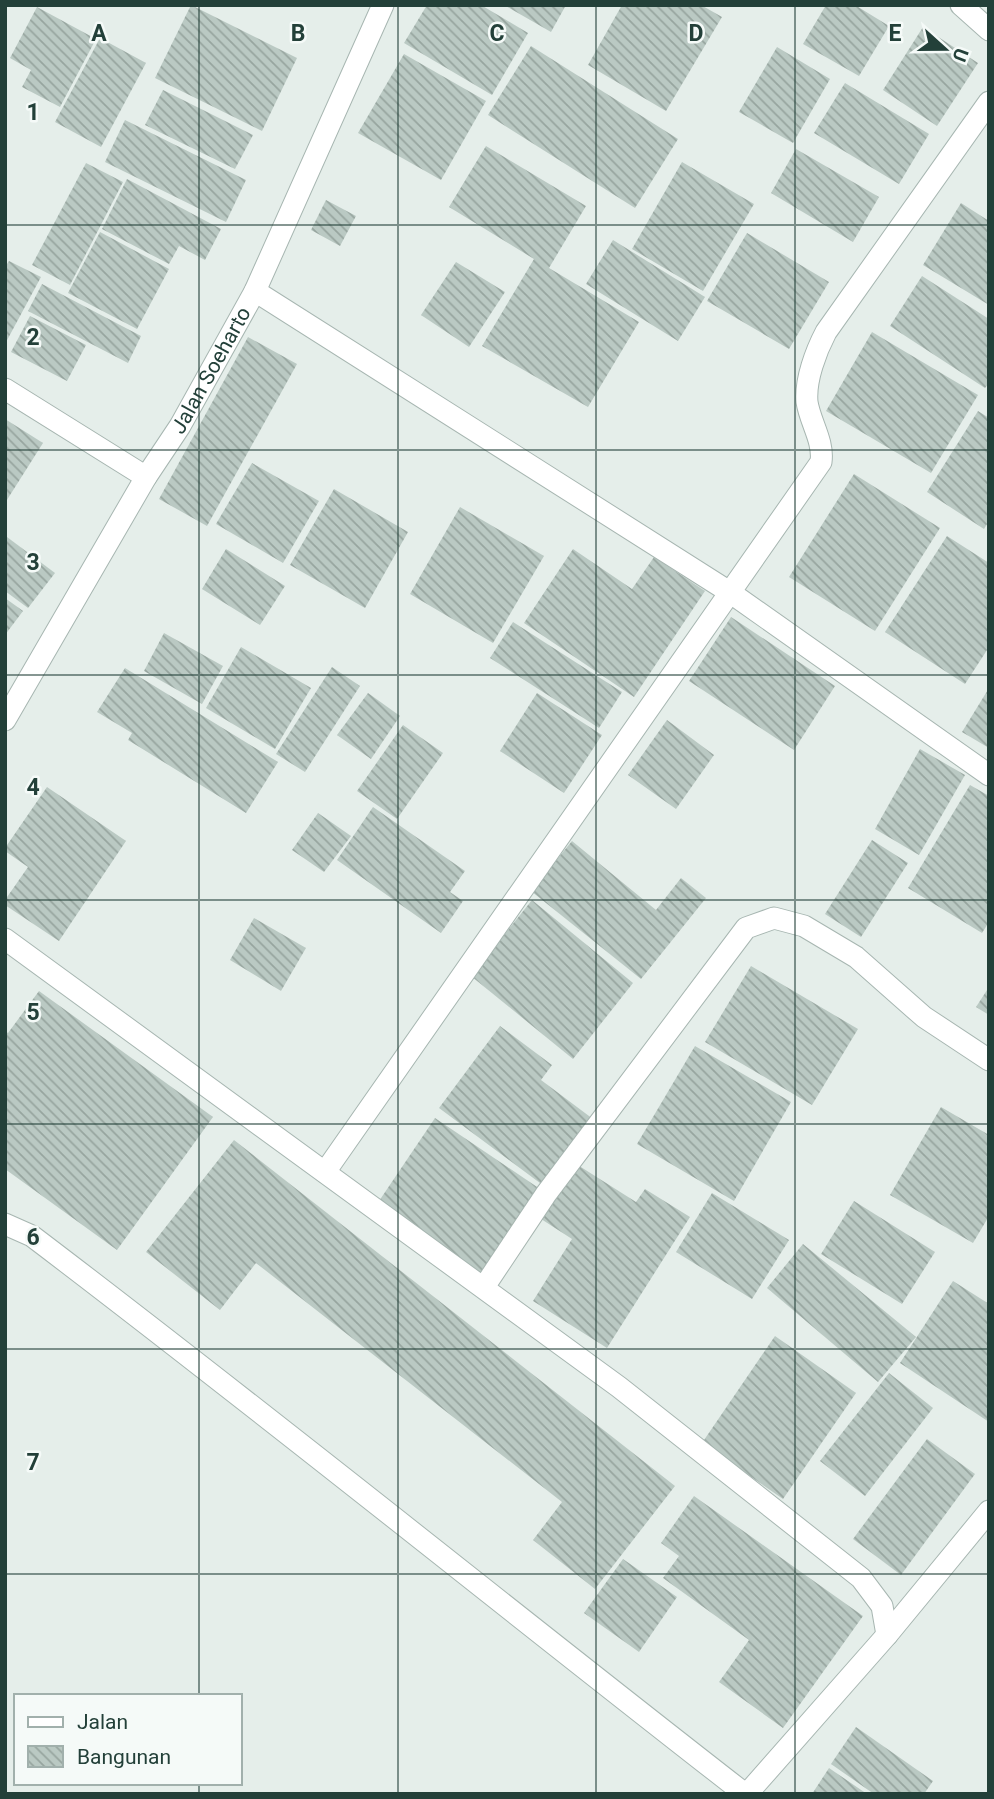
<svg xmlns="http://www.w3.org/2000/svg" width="994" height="1799" viewBox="0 0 994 1799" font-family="Roboto,sans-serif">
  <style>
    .building { fill: url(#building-back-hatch) }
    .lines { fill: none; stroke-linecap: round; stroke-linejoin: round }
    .minor-casing { stroke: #a7b6b1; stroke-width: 23 }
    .minor { stroke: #fff; stroke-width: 21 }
    .grid { fill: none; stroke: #234039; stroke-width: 2; stroke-opacity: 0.55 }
    .labels { text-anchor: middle; stroke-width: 5; stroke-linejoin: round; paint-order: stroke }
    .street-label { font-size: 21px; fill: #234039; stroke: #f5faf8 }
    .grid-label { font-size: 23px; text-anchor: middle; font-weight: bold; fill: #234039; stroke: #f5faf8; stroke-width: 5; stroke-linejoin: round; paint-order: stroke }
  </style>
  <defs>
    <pattern id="building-back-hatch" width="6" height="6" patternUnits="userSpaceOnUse" patternTransform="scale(1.75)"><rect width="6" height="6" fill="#bac9c3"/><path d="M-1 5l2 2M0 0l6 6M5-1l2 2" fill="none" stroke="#97a59f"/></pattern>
  </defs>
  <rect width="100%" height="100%" fill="#e5eeea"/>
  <g class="building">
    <polygon points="191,5 297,58 262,131 155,78"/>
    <polygon points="427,5 481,5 528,33 492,95 404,43"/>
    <polygon points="504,5 566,5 551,32"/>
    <polygon points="622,5 701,5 722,17 666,111 588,65"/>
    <polygon points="826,5 855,5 889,26 859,76 803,44"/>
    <polygon points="37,7 96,39 60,107 22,87 31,70 10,58"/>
    <polygon points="923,27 978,63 937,126 883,90"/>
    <polygon points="100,38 146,63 101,147 55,122"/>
    <polygon points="531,46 678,139 635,208 488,115"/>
    <polygon points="777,47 830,79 793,143 739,112"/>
    <polygon points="404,54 486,101 441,180 358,133"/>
    <polygon points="845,83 929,134 899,184 814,133"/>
    <polygon points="163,90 253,135 235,169 145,125"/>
    <polygon points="125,120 246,180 226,222 105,162"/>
    <polygon points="486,146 586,206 549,268 639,322 588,407 482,346 534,259 449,207"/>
    <polygon points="796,149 879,197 853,242 771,193"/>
    <polygon points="682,162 754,204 703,291 632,249"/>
    <polygon points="86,163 123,182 70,285 32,265"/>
    <polygon points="127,179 221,229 205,260 179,246 169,264 102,229"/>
    <polygon points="326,200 356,216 340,246 311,230"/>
    <polygon points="961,203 989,221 989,305 923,265"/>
    <polygon points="100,232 169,269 137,329 68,293"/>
    <polygon points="747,233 829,282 789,349 707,301"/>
    <polygon points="613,240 705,297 678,341 586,284"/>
    <polygon points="9,261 41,277 5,344 5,267"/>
    <polygon points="456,262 505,292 469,347 421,315"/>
    <polygon points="922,276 989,319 989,383 985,388 890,326"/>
    <polygon points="42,284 141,336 128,363 28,311"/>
    <polygon points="30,316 86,345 67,381 11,352"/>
    <polygon points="872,332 978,395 931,473 826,411"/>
    <polygon points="248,337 297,364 207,526 159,499"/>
    <polygon points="978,411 989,418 989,521 984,529 927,492"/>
    <polygon points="5,419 43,443 5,503"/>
    <polygon points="252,463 319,501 283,563 216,524"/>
    <polygon points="854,474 940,528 875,631 789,577"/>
    <polygon points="334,489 408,532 365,608 290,565"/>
    <polygon points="460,507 544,556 493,643 410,594"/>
    <polygon points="947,536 989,563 989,647 965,684 885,632"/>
    <polygon points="7,537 55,573 28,608 5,591"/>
    <polygon points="226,549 285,586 260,625 202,589"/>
    <polygon points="573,549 632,589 654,557 705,591 634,697 524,623"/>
    <polygon points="5,598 23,611 5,635"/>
    <polygon points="731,617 835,686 794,750 689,681"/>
    <polygon points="513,622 622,692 599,728 490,658"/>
    <polygon points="164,633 223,666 202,704 144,671"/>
    <polygon points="241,647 311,688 275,749 206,708"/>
    <polygon points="332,667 360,686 305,772 276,754"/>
    <polygon points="125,668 278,762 246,813 128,740 132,733 97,712"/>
    <polygon points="989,688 989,748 962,732"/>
    <polygon points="368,693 400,716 371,759 337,735"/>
    <polygon points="537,693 602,735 564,793 500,751"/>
    <polygon points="667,720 714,755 676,809 628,775"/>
    <polygon points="403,725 443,753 397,819 357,791"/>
    <polygon points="920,749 965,775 919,855 875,829"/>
    <polygon points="970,785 989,796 989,922 982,933 908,888"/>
    <polygon points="47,787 126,841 59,941 5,905 5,900 28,867 5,851 5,848"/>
    <polygon points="373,807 465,871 450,892 463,901 441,933 337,860"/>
    <polygon points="318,813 351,836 324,872 292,850"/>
    <polygon points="872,840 908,863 861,937 825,914"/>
    <polygon points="572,841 656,910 681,878 706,898 641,979 531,891"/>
    <polygon points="532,900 633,983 573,1059 471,976"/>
    <polygon points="254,918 306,948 281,991 230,960"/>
    <polygon points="751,966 858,1029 812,1105 705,1042"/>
    <polygon points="989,987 989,1015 976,1007"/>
    <polygon points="39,991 213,1117 117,1250 5,1169 5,1031 8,1033"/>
    <polygon points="500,1026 552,1065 541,1080 593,1119 544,1186 439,1108"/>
    <polygon points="695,1046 791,1102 734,1201 637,1144"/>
    <polygon points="941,1107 989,1135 989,1216 973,1243 890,1195"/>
    <polygon points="435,1118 543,1191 483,1278 377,1204"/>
    <polygon points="234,1140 675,1486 595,1589 533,1540 562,1502 256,1263 220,1310 146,1252"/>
    <polygon points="573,1162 636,1202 645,1189 690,1217 607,1348 533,1301 572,1239 538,1217"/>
    <polygon points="712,1193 789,1240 752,1299 676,1252"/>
    <polygon points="854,1201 935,1252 902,1304 821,1254"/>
    <polygon points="803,1244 916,1337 878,1382 767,1288"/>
    <polygon points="953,1281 989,1304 989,1422 900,1363"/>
    <polygon points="775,1336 856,1393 783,1499 702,1443"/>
    <polygon points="889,1373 933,1408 865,1496 820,1461"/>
    <polygon points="927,1439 975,1474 901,1575 853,1539"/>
    <polygon points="694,1496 863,1616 783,1728 719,1682 749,1640 663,1578 679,1556 661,1543"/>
    <polygon points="623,1559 677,1597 639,1652 584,1613"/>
    <polygon points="856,1727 933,1781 924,1794 874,1794 831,1764"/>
    <polygon points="829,1768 867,1794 812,1794"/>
  </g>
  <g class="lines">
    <g class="minor-casing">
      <g id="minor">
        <polyline points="961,5 989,30"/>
        <polyline points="255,291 731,593 989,775"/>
        <polyline points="5,389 146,477"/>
        <path id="s1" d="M5,720l141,-243 34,-51 75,-135 128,-286"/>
        <polyline points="5,939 619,1387 861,1578 882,1606 887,1635"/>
        <path d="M325,1172l496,-710c3,-21 -11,-40 -14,-60 -2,-22 9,-51 19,-70l163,-230"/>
        <path d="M5,1224l27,12c240,182 475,373 713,558"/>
        <polyline points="484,1287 546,1194 746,928 774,918 804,926 856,957 924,1017 989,1060"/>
        <polyline points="747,1794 887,1635 989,1511"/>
      </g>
    </g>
    <use href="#minor" class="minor"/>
  </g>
  <path class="grid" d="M199,5v1691M398,5v1789M596,5v1789M795,5v1789M5,225h984M5,450h984M5,675h984M5,900h984M5,1124h984M5,1349h984M5,1574h984M199,1783v11"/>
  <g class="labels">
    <g class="street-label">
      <text dy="7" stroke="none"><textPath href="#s1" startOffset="406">Jalan Soeharto</textPath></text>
    </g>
  </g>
  <g class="grid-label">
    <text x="99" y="41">A</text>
    <text x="298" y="41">B</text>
    <text x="497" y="41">C</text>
    <text x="696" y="41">D</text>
    <text x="895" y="41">E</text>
    <text x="33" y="120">1</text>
    <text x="33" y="345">2</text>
    <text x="33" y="570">3</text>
    <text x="33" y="795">4</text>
    <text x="33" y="1020">5</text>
    <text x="33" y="1245">6</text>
    <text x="33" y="1470">7</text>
  </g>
  <rect width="994" height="1799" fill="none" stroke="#234039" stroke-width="14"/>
  <rect x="14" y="1694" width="228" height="91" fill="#f5faf8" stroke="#a1b0ac" stroke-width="2"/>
  <rect x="28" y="1717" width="35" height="10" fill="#ffffff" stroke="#a1b0ac" stroke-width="2"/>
  <text x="77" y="1729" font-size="21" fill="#234039">Jalan</text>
  <rect x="28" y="1746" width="35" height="21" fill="url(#building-back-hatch)" stroke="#a1b0ac" stroke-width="2"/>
  <text x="77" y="1764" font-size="21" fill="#234039">Bangunan</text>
  <g transform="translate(945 49) rotate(111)" stroke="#f5faf8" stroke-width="5" paint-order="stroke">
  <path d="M0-5L12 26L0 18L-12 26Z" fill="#234039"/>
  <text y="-10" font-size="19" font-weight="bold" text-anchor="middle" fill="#234039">U</text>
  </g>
</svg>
